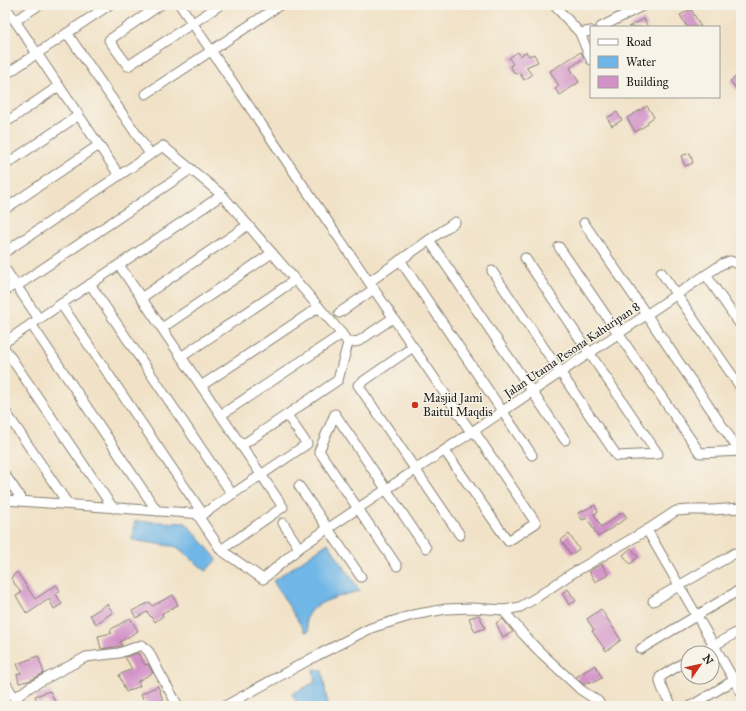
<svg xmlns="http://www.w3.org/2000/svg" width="746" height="711" viewBox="0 0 746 711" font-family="'IM FELL Great Primer',serif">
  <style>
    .water { fill: #6fb6e6; stroke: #466981 }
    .building { fill: #d292c7 }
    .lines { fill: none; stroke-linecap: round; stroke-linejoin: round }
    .street-casing { stroke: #867f72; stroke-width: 11 }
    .street { stroke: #fff; stroke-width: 9 }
    .poi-dot { fill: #c8321e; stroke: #f7f3e8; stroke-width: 1.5 }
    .labels { text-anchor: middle; stroke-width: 3; stroke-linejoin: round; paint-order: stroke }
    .street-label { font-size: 12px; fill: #1c1c1c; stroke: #f7f3e8 }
    .poi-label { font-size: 12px; fill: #1c1c1c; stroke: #f7f3e8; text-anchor: start }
  </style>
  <rect width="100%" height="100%" fill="#f7f3e8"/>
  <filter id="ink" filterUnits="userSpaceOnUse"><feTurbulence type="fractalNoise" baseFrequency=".025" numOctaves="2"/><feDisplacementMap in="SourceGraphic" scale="8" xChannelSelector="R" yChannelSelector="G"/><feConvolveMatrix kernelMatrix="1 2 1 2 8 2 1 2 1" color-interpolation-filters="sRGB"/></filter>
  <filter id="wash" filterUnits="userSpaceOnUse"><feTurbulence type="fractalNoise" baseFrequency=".012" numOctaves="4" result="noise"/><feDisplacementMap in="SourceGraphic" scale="16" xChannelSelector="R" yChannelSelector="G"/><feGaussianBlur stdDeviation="0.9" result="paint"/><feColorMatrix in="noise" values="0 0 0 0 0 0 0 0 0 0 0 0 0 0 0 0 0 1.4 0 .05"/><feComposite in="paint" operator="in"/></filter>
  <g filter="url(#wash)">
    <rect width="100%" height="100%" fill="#f1e2c7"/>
    <g class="water">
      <polygon points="135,521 186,523 217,559 206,571 177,547 132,540"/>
      <path d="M328,543l32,48c-15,4 -53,11 -54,30 0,3 2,7 3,10l-4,1 -32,-51z"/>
      <polygon points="313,670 322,670 328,706 299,706 292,694 315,682"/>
    </g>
    <g id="blocks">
      <g class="building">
        <polygon points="691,9 701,27 687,27 680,15"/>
        <polygon points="644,19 648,27 628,27"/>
        <polygon points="518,52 520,56 526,52 529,56 534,54 538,62 526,67 532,75 524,80 519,72 515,74 510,66 513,64 509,58"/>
        <polygon points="581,52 584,58 570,68 579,82 560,95 555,89 559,86 550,71"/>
        <polygon points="741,73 741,86 737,90 730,81"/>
        <polygon points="647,106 654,117 647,122 648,124 635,132 627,118"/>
        <polygon points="617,112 622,120 612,126 607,118"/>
        <polygon points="690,153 693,163 685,166 681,156"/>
        <polygon points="595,505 598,512 594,514 601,527 623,512 627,518 598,537 587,518 582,520 578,513"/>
        <polygon points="569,534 579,549 571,555 561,540"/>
        <polygon points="631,548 638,557 630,564 623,555"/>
        <polygon points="602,564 608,575 595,582 589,571"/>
        <polygon points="17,572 35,599 56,585 60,591 56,594 62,604 54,609 49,599 27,614 16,596 21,593 11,578"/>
        <polygon points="568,589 576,601 569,605 562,593"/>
        <polygon points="173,595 178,605 162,613 163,616 155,622 147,612 136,618 132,611 150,602 152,606"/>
        <polygon points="107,604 113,612 96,624 90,615"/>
        <polygon points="601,609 621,640 606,651 592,631 594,630 587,619"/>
        <polygon points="479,615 485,628 475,632 469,618"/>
        <polygon points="130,618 138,631 120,642 122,646 101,649 98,636 112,633 110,630"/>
        <polygon points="503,619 513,632 503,637 496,623"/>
        <polygon points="138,653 145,665 148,664 153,673 138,681 140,686 126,692 119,675 132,669 125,657"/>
        <polygon points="38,656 44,673 31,680 19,683 17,674 21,673 17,664"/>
        <polygon points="595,665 602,678 592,683 591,681 584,685 576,677"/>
        <polygon points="158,686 165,706 148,706 146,700 144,701 141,694"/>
        <polygon points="50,691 57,706 50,706 47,701 38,704 35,696"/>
      </g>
    </g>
  </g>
  <g filter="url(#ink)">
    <use href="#blocks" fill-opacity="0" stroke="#867f72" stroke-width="1"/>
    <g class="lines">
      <g class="street-casing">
        <g id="street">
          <polyline points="160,5 109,40 128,66 220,5"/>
          <polyline points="180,5 369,282"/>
          <polyline points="554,5 580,33 591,31"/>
          <polyline points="5,6 119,175"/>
          <polyline points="15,21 39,5"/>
          <polyline points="601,27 644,5"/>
          <polyline points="67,33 150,154"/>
          <polyline points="580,33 591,60"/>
          <polyline points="5,75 109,5"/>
          <polyline points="146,94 280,5"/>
          <polyline points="5,123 59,86"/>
          <polyline points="5,165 79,115"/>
          <polyline points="5,209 99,145"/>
          <polyline points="455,222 369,282 471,432"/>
          <polyline points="584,223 740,452"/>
          <polyline points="429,240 565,440"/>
          <polyline points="559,247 700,453 741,451"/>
          <polyline points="5,252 163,146 222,195 342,334 348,343 338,380 241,446"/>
          <polyline points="400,260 532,455"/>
          <polyline points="119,265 283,507 221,550"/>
          <polyline points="5,269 39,319"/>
          <polyline points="492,271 617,456 658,454 525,258"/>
          <polyline points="661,272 741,388"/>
          <polyline points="706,275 741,326"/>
          <polyline points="90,284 232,494"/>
          <polyline points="17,286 191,169"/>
          <polyline points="5,291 15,284"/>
          <polyline points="141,298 248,225"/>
          <polyline points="61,304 203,514"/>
          <polyline points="339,313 374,289"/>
          <polyline points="31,324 157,511"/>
          <polyline points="162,328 272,253"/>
          <polyline points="5,342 222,195"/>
          <polyline points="348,343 359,341 393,318"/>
          <polyline points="413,347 358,385 460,535"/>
          <polyline points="5,349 113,508"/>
          <polyline points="181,357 295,280"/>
          <polyline points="201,386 319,307"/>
          <polyline points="5,411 68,504"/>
          <polyline points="221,415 342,334"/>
          <polyline points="445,451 508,541 536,523 474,431"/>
          <polyline points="5,475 23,501"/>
          <polyline points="299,486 361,577"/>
          <polyline points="5,500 203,514 307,444 287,415"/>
          <polyline points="197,514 221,550 263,579 299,548 722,264 730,261 741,265"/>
          <polyline points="283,523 299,548"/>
          <polyline points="647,530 741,692"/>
          <polyline points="397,566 319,451 335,414 426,548"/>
          <polyline points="653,601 735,553"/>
          <polyline points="503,610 523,634 538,650 581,690 598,701 601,706"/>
          <polyline points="641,649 741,589"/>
          <polyline points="701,653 741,630"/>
          <polyline points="5,682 19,706"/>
          <polyline points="15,698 30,687 86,657 119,653 142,645 149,652 159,672 178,706"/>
          <polyline points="225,706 318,655 371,628 413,615 446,609 471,608 505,610 520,607 534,599 571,574 647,530 676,511 690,510 712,510 741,508"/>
          <path d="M672,706c-4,-8 -13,-19 -12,-29l28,-17"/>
          <polyline points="691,706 741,676"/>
        </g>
      </g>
      <use href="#street" class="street"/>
    </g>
  </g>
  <circle class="poi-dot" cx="415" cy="405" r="4"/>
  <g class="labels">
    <g class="street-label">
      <text transform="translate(572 350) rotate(-34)" y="4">Jalan Utama Pesona Kahuripan 8</text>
    </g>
    <g class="poi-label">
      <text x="423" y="402">Masjid Jami<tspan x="423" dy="14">Baitul Maqdis</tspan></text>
    </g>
  </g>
  <rect width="746" height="711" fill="none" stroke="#f7f3e8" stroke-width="20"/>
  <rect x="590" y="26" width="130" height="72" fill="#f7f3e8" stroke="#9f9d96"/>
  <rect x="598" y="39" width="20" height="6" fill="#ffffff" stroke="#9f9d96"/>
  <text x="626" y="46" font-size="12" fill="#1c1c1c">Road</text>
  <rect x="598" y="56" width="20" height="12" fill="#6fb6e6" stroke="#9f9d96"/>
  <text x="626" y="66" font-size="12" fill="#1c1c1c">Water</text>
  <rect x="598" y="76" width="20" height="12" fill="#d292c7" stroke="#9f9d96"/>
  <text x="626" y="86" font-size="12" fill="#1c1c1c">Building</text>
  <g transform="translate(700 665) rotate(56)"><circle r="19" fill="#f7f3e8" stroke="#9f9d96"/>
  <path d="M0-3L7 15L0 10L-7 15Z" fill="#c8321e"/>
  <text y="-6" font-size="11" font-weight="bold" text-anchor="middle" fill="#1c1c1c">N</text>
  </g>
</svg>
